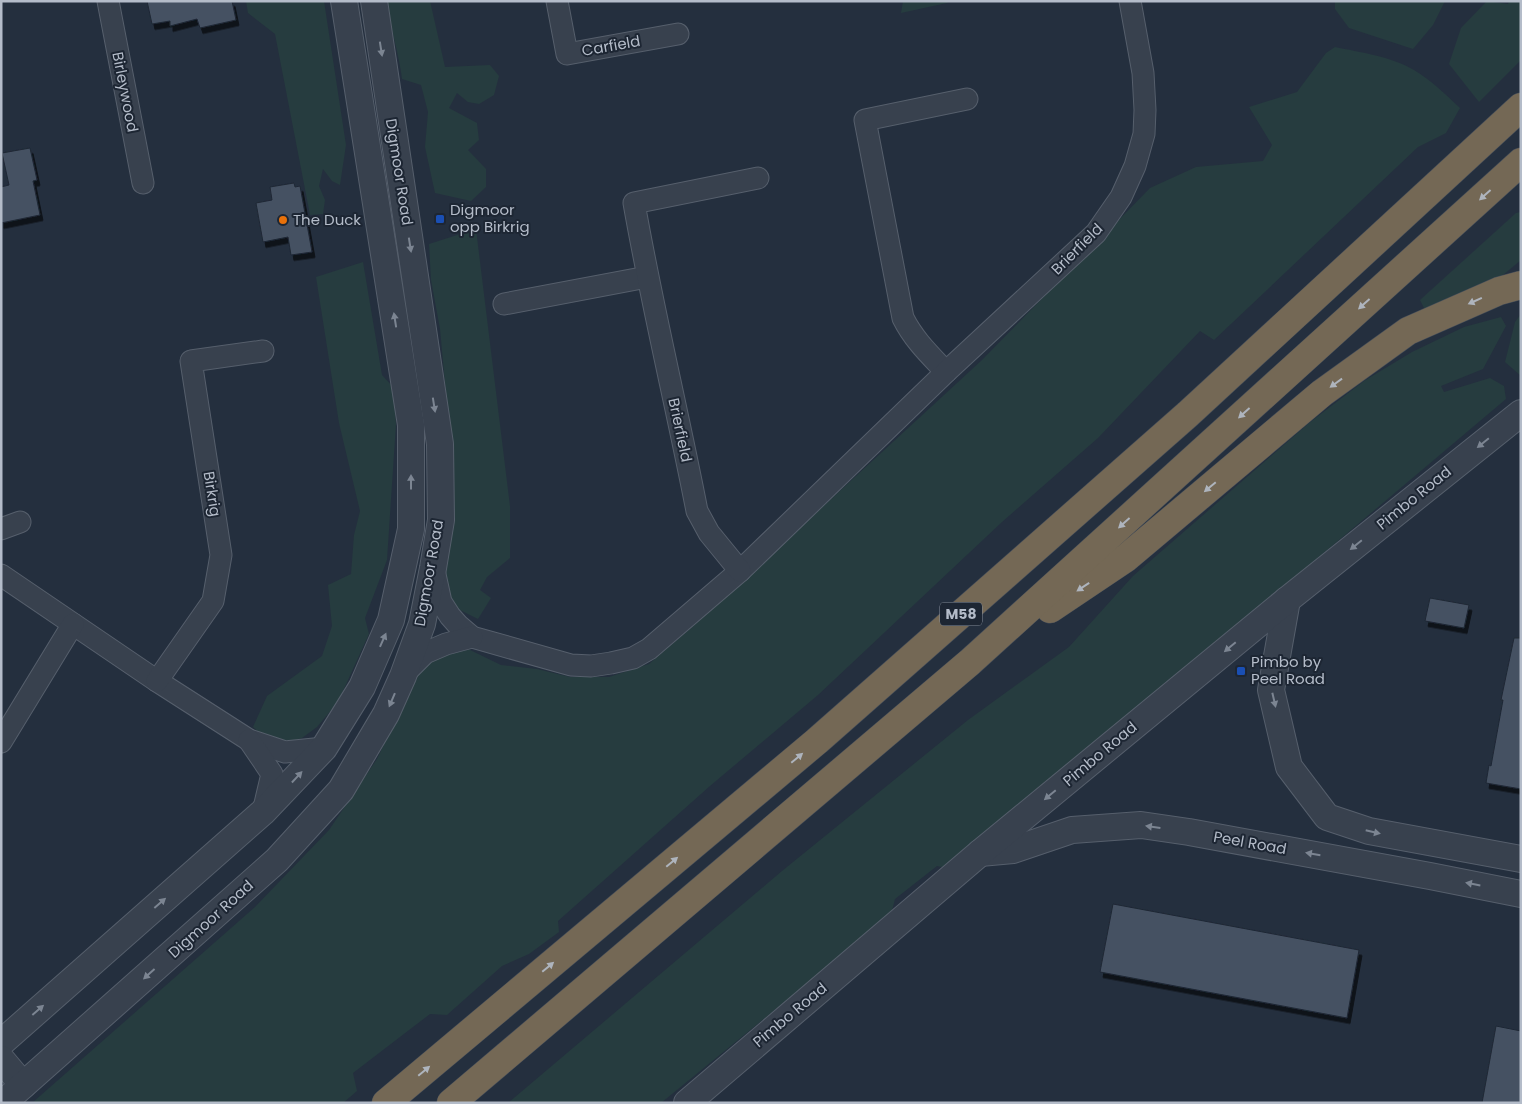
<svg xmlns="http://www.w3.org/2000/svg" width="1522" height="1104" viewBox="0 0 1522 1104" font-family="Poppins,sans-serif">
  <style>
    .green { fill: #263c3f }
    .building { fill: #455162; stroke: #1f2835; filter: url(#shadow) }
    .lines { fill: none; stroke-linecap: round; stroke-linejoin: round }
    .minor-casing { stroke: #565f6c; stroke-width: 23 }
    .tertiary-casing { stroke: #565f6c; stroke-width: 28 }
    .motorway-casing { stroke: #434c59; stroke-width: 29 }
    .minor { stroke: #38414e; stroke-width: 21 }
    .tertiary { stroke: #38414e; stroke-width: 26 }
    .motorway { stroke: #746855; stroke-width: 28 }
    .oneway { fill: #7c8592 }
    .oneway2 { fill: #aeb4bd }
    .transit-dot { fill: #1a4fb4; stroke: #1d2633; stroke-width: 2 }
    .food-dot { fill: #e8710a; stroke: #1d2633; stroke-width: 2 }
    .labels { text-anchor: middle; stroke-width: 4; stroke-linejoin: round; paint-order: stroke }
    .shield { fill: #1d2633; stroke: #878f9c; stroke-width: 1 }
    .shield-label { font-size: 14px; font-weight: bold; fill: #b4bcc9 }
    .street-label { font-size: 15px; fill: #b4bcc9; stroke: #1d2633 }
    .poi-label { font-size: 15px; fill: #b4bcc9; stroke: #1d2633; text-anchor: start }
  </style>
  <defs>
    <filter id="shadow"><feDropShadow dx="3" dy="5.5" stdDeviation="0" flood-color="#0009"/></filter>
  </defs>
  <rect width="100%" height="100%" fill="#242f3e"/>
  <g class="green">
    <polygon points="246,1 324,1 346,145 340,185 332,181 323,169 319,186 325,200 323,214 310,215 275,34 248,13"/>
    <path d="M387,1h43l15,66 45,-2 9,11 -5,19 -15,9 -11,-2 -11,-9 -8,15 28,15 2,17 -11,10 18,19v18l-15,14 -36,-8 -10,-46 3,-35 -7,-27 -19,-6c-3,-26 -12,-51 -15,-78z"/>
    <polygon points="903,1 949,1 947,3 901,13"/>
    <polygon points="1335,1 1445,1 1433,25 1413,49 1349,28 1335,9"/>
    <polygon points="1487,1 1508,4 1509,1 1521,1 1521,60 1479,102 1449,64 1461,28"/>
    <path d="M1335,47c24,5 58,10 79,23 17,10 31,24 46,38l-14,25 -28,14 -204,193 -14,-9 -102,107 -96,84 -184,173 -108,91 -152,135 1,11 -30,22 -27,12 -55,49 -17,-1 -77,59 4,18 -14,12h-311l223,-196 74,-77 48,-71 31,-65 11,-20 14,-15 15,-7 20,-3 33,16 36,4 33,8h39l40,-13 42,-36 291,-268 168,-172 46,-21 67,-6 9,-16 -23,-38 48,-15 29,-39z"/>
    <polygon points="1521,212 1521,260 1497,280 1426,312 1420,300 1516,213"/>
    <polygon points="476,229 510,506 510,558 487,577 480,590 491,598 478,619 456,608 443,584 450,438 440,329 431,280 429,244"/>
    <polygon points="363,262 382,375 393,387 396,424 387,560 365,618 369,634 338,702 317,727 302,738 284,743 265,738 253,727 267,696 322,656 332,626 328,585 351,574 354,535 360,511 339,423 316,277"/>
    <polygon points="1521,314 1521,376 1505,362 1515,322"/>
    <polygon points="1501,317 1506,326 1483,369 1441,386 1444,392 1490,378 1504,386 1506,399 1126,720 947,868 937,866 895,899 891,915 661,1103 508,1103 782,871 968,720 1069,647 1133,576 1309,423 1364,381 1412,352 1464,327"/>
  </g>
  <g class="building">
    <polygon points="147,1 232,1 236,20 200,28 197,19 170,26 170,21 152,24"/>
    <polygon points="30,148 37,180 33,181 40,215 1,223 1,187 9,185 2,153"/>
    <polygon points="294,183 295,187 300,186 312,252 291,255 288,237 263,242 256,203 272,200 270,187"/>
    <polygon points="1430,598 1469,605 1464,628 1425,621"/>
    <polygon points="1514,638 1521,638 1521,789 1486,783 1489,765 1491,766 1503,700 1501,700"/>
    <polygon points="1113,904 1359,950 1347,1018 1100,972"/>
    <polygon points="1496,1026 1521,1031 1521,1103 1482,1103"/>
  </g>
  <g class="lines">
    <g class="minor-casing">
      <g id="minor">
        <polyline points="108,1 143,183"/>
        <polyline points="557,1 567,54 678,34"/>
        <polyline points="504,304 647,277"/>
        <path d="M946,372c-16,-17 -32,-32 -43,-54l-38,-198 102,-21"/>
        <polyline points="1,529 20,522"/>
        <polyline points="434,570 441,602 450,616 458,625 472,637 571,665 591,666 611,663 633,658 649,649 740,571 946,372 1096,233 1121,197 1135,166 1144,134 1145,110 1143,73 1130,1"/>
        <path d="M740,571l-31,-38 -12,-22c-20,-103 -45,-205 -63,-308l124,-25"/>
        <polyline points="1,575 157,681 249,740 285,752 324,748"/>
        <polyline points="404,674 425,653 446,644 472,637"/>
        <polyline points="157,681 213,601 221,555 191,361 263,351"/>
        <polyline points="249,740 272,774 263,812"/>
        <polyline points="1,742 73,624"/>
      </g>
    </g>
    <g class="tertiary-casing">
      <g id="tertiary">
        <polyline points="1287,600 1271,690 1289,767 1327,817 1369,831 1521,859"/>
        <polyline points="980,853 1013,850 1072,830 1141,825 1189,832 1430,876 1521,894"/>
        <polyline points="1,1043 263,812 324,748 362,687 391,620 411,529 411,425 344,1"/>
        <polyline points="1,1059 23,1085"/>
        <polyline points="3,1103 277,860 341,790 386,714 403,676 422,624 433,568 441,520 440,444 374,1"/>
        <polyline points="687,1103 980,853 1287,600 1521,413"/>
      </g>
    </g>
    <g class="motorway-casing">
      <g id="motorway">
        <polyline points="1050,609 1126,558 1322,393 1408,331 1499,291 1521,285"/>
        <polyline points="386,1103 817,741 1188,414 1521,107"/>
        <polyline points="451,1103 970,662 1521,162"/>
      </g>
    </g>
    <use href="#minor" class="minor"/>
    <use href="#tertiary" class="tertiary"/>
    <use href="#motorway" class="motorway"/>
  </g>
  <defs><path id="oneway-solid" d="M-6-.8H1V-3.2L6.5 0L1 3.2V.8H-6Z" transform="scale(1.25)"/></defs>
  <g class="oneway">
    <use href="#oneway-solid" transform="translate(381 49) rotate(81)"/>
    <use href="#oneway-solid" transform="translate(410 245) rotate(81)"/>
    <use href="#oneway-solid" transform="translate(395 320) rotate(-99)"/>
    <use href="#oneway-solid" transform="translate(434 405) rotate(81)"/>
    <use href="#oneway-solid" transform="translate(1483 443) rotate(141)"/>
    <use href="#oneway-solid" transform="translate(411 482) rotate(-90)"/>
    <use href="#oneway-solid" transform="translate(1356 545) rotate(141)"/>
    <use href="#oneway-solid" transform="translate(383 640) rotate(-66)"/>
    <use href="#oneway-solid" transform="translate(1230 647) rotate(140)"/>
    <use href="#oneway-solid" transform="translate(392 700) rotate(113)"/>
    <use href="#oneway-solid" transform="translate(1274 700) rotate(77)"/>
    <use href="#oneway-solid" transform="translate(297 777) rotate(-47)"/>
    <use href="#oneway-solid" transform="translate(1050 795) rotate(140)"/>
    <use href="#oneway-solid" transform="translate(1153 827) rotate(-172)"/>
    <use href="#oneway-solid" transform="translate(1373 832) rotate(13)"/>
    <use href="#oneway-solid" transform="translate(1313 854) rotate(-170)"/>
    <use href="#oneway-solid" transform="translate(1473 884) rotate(-169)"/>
    <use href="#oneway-solid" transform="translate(160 903) rotate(-41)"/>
    <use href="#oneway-solid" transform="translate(149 974) rotate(138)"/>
    <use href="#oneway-solid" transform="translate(38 1010) rotate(-41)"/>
  </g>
  <g class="oneway2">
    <use href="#oneway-solid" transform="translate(1485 195) rotate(138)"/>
    <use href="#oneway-solid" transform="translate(1475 301) rotate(156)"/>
    <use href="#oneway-solid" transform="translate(1364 304) rotate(138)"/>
    <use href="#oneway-solid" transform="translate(1336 383) rotate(144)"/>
    <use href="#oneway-solid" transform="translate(1244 413) rotate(138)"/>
    <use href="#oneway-solid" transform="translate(1210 487) rotate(140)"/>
    <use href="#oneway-solid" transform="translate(1124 523) rotate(138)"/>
    <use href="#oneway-solid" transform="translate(1083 587) rotate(146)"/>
    <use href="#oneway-solid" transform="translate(797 758) rotate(-40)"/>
    <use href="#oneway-solid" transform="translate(672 862) rotate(-40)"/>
    <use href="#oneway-solid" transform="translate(548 967) rotate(-40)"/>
    <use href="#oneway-solid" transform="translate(424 1071) rotate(-40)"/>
  </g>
  <g class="transit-dot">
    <rect x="435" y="214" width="10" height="10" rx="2.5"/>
    <rect x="1236" y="666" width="10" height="10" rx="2.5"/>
  </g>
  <circle class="food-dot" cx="283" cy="220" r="5"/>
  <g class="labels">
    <rect class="shield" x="940" y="602.5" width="42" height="23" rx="4"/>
    <g class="shield-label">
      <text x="961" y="619">M58</text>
    </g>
    <g class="street-label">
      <text transform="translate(611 46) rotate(-10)" y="5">Carfield</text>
      <text transform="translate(125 92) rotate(79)" y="5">Birleywood</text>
      <text transform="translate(399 172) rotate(81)" y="5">Digmoor Road</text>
      <text transform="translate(1077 249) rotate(-45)" y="5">Brierfield</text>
      <text transform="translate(680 430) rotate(78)" y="5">Brierfield</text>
      <text transform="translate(212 494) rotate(81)" y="5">Birkrig</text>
      <text transform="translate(1414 498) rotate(-39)" y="5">Pimbo Road</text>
      <text transform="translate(429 573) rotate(-80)" y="5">Digmoor Road</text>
      <text transform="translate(1100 754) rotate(-40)" y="5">Pimbo Road</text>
      <text transform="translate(1250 843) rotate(10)" y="5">Peel Road</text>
      <text transform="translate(211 919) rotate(-42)" y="5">Digmoor Road</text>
      <text transform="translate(790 1015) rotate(-40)" y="5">Pimbo Road</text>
    </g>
    <g class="poi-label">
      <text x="450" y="215">Digmoor<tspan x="450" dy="17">opp Birkrig</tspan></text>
      <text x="293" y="225">The Duck</text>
      <text x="1251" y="667">Pimbo by<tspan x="1251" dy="17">Peel Road</tspan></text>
    </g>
  </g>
  <rect width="1522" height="1104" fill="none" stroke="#b4bcc9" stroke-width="5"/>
</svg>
